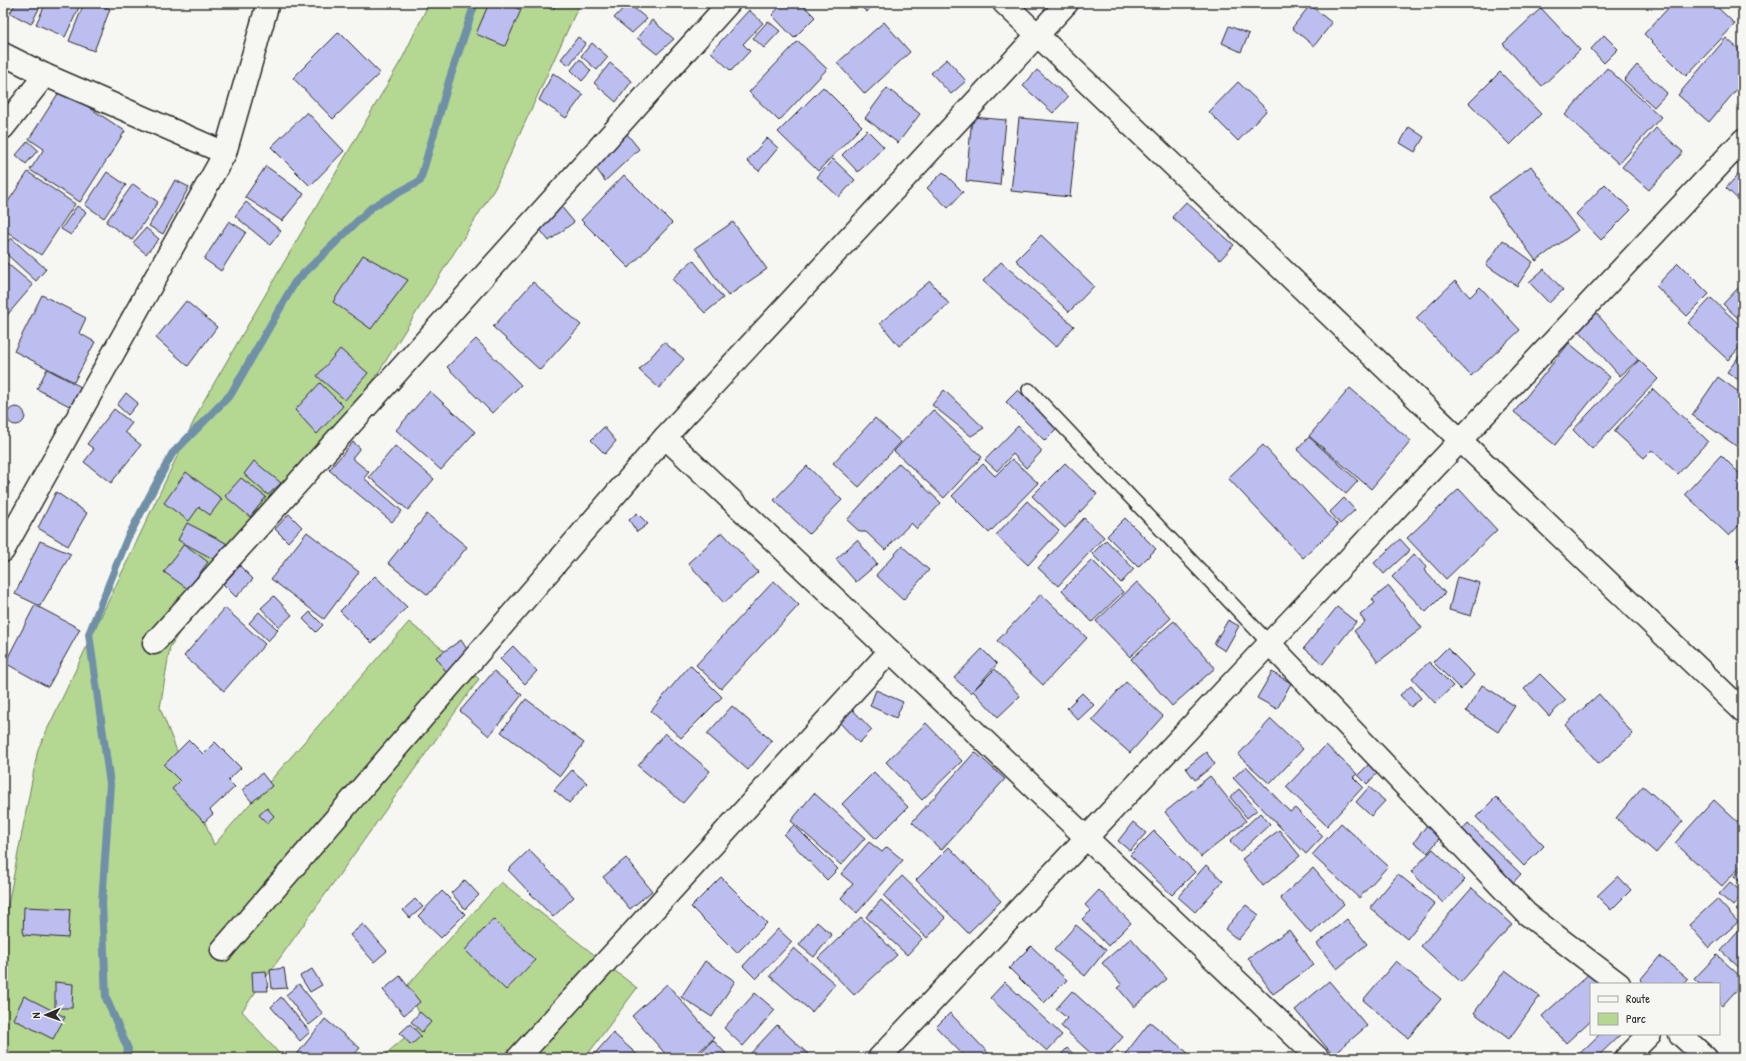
<svg xmlns="http://www.w3.org/2000/svg" width="1746" height="1061" viewBox="0 0 1746 1061" font-family="'Patrick Hand',sans-serif">
  <style>
    .green { fill: #b4d791; stroke: #70815e }
    .lines { fill: none; stroke-linecap: round; stroke-linejoin: round }
    .stream { stroke: #7090a8; stroke-width: 8 }
    .building { fill: #bdbef0; stroke: #2b2b2b }
    .service-casing { stroke: #2b2b2b; stroke-width: 16 }
    .minor-casing { stroke: #2b2b2b; stroke-width: 25 }
    .service { stroke: #f6f6f2; stroke-width: 13 }
    .minor { stroke: #f6f6f2; stroke-width: 22 }
  </style>
  <rect width="100%" height="100%" fill="#f6f6f2"/>
  <filter id="ink" filterUnits="userSpaceOnUse"><feTurbulence type="fractalNoise" baseFrequency=".025" numOctaves="2"/><feDisplacementMap in="SourceGraphic" scale="8" xChannelSelector="R" yChannelSelector="G"/><feConvolveMatrix kernelMatrix="1 2 1 2 8 2 1 2 1" color-interpolation-filters="sRGB"/></filter>
  <g filter="url(#ink)">
    <g class="green">
      <polygon points="429,3 580,3 495,188 368,389 245,530 170,647 160,708 214,845 409,622 479,679 242,1011 283,1058 3,1058 3,931 38,749 202,404 403,57"/>
      <polygon points="501,882 637,988 585,1058 381,1058 423,1022 407,986"/>
    </g>
    <g class="lines">
      <polyline class="stream" points="126,1058 128,1049 106,998 102,903 110,784 89,634 127,539 172,454 231,394 295,282 372,207 420,181 449,81 475,3"/>
    </g>
    <g class="building">
      <polygon points="16,3 42,3 31,24 10,13"/>
      <polygon points="46,3 81,3 65,37 36,24"/>
      <polygon points="84,3 95,3 110,9 94,51 69,41"/>
      <polygon points="489,3 506,3 521,10 505,46 476,34"/>
      <polygon points="543,3 558,3 552,10"/>
      <polygon points="628,3 647,19 632,33 614,18"/>
      <polygon points="783,3 801,3 815,17 794,38 772,15"/>
      <polygon points="856,3 874,3 867,12"/>
      <polygon points="1673,3 1713,3 1735,24 1686,76 1644,34"/>
      <polygon points="1310,5 1332,23 1314,46 1292,28"/>
      <polygon points="1541,8 1580,50 1542,86 1503,44"/>
      <polygon points="749,10 763,23 743,44 750,51 731,71 711,52"/>
      <polygon points="652,20 674,39 657,54 637,38"/>
      <polygon points="768,21 780,31 764,48 753,38"/>
      <polygon points="884,22 910,52 865,94 837,63"/>
      <polygon points="1229,26 1249,34 1241,52 1222,43"/>
      <polygon points="339,32 380,73 333,119 293,78"/>
      <polygon points="1604,35 1618,49 1604,63 1591,49"/>
      <polygon points="578,37 586,43 569,65 561,59"/>
      <polygon points="1726,38 1743,53 1743,82 1709,122 1678,95"/>
      <polygon points="798,41 827,69 779,121 749,92"/>
      <polygon points="592,43 608,57 597,70 581,56"/>
      <polygon points="580,59 591,71 582,81 571,70"/>
      <polygon points="947,59 966,81 951,94 931,73"/>
      <polygon points="610,63 632,81 616,102 594,83"/>
      <polygon points="1637,65 1667,93 1654,107 1624,80"/>
      <polygon points="1607,68 1661,117 1619,164 1565,115"/>
      <polygon points="1037,70 1068,97 1053,113 1023,86"/>
      <polygon points="1500,72 1541,114 1510,145 1469,103"/>
      <polygon points="553,73 583,95 566,118 539,100"/>
      <polygon points="1238,82 1267,110 1238,141 1209,112"/>
      <polygon points="823,87 862,126 818,171 778,132"/>
      <polygon points="887,88 920,114 898,143 865,118"/>
      <polygon points="61,89 125,131 80,202 30,170 44,149 29,139"/>
      <polygon points="307,112 344,151 310,186 271,147"/>
      <polygon points="972,117 1006,120 1000,185 966,181"/>
      <polygon points="1019,118 1078,123 1070,197 1011,191"/>
      <polygon points="1409,127 1424,137 1415,152 1400,143"/>
      <polygon points="1656,128 1683,152 1649,190 1622,167"/>
      <polygon points="867,130 884,147 858,172 842,155"/>
      <polygon points="627,134 639,149 605,181 596,168"/>
      <polygon points="767,138 778,148 759,171 747,161"/>
      <polygon points="28,141 38,150 26,164 16,155"/>
      <polygon points="833,159 855,180 839,197 817,177"/>
      <polygon points="266,166 304,194 282,221 245,197"/>
      <polygon points="1531,166 1578,230 1536,261 1489,197"/>
      <polygon points="1743,169 1743,204 1726,188"/>
      <polygon points="28,172 75,204 41,255 3,229 3,209"/>
      <polygon points="107,172 126,185 104,218 85,205"/>
      <polygon points="943,172 963,192 948,208 927,188"/>
      <polygon points="624,175 672,223 629,268 581,220"/>
      <polygon points="175,180 189,187 163,234 149,226"/>
      <polygon points="133,184 158,202 132,240 106,222"/>
      <polygon points="1605,184 1631,210 1601,240 1576,214"/>
      <polygon points="246,202 281,231 270,245 235,216"/>
      <polygon points="1186,202 1234,245 1220,260 1172,217"/>
      <polygon points="559,204 574,222 549,241 538,227"/>
      <polygon points="77,206 86,212 71,235 61,229"/>
      <polygon points="229,221 246,232 221,271 204,259"/>
      <polygon points="733,222 767,269 728,296 695,248"/>
      <polygon points="146,228 159,239 146,254 133,243"/>
      <polygon points="1041,235 1094,286 1069,312 1016,260"/>
      <polygon points="11,238 46,269 36,281 3,251 3,246"/>
      <polygon points="1503,240 1533,262 1517,286 1486,265"/>
      <polygon points="363,255 408,280 371,329 333,302"/>
      <polygon points="3,260 33,285 3,320"/>
      <polygon points="693,260 723,298 705,313 672,279"/>
      <polygon points="1001,262 1074,326 1056,347 983,281"/>
      <polygon points="1678,263 1709,294 1687,316 1656,286"/>
      <polygon points="1544,269 1563,290 1549,303 1529,282"/>
      <polygon points="930,281 949,304 899,346 880,323"/>
      <polygon points="1455,281 1470,297 1480,287 1520,330 1471,376 1416,318"/>
      <polygon points="533,282 581,325 540,370 493,327"/>
      <polygon points="1742,284 1743,285 1743,323 1723,304"/>
      <polygon points="42,295 86,318 79,333 95,342 74,382 14,351"/>
      <polygon points="1711,298 1743,328 1743,344 1728,360 1688,323"/>
      <polygon points="186,301 217,327 188,366 156,338"/>
      <polygon points="1596,313 1638,360 1620,376 1578,329"/>
      <polygon points="476,339 521,385 492,413 447,367"/>
      <polygon points="664,342 684,359 659,388 639,370"/>
      <polygon points="1569,343 1610,377 1555,445 1514,412"/>
      <polygon points="340,349 368,373 345,400 317,376"/>
      <polygon points="1743,351 1743,383 1727,372"/>
      <polygon points="1639,360 1658,379 1592,449 1573,430"/>
      <polygon points="47,369 83,388 73,408 37,389"/>
      <polygon points="1718,377 1743,395 1743,449 1742,450 1692,415"/>
      <polygon points="320,383 343,406 317,434 295,410"/>
      <polygon points="1350,388 1411,441 1371,489 1309,436"/>
      <polygon points="1653,389 1708,441 1678,474 1652,450 1644,458 1614,431"/>
      <polygon points="944,390 984,428 971,436 932,405"/>
      <polygon points="1018,390 1057,429 1045,441 1006,402"/>
      <polygon points="430,391 475,432 441,470 396,430"/>
      <polygon points="126,393 138,403 128,415 117,405"/>
      <circle cx="16" cy="416" r="9"/>
      <polygon points="114,409 132,423 125,432 141,445 111,483 84,462 94,449 87,444"/>
      <polygon points="933,410 982,457 944,498 894,451"/>
      <polygon points="875,418 901,442 859,487 833,463"/>
      <polygon points="1018,426 1042,451 1026,468 1013,454 997,471 985,460"/>
      <polygon points="604,427 616,441 605,454 591,440"/>
      <polygon points="1309,437 1358,481 1346,494 1297,450"/>
      <polygon points="353,442 360,448 352,458 369,472 364,478 402,511 392,522 329,470"/>
      <polygon points="1263,445 1338,525 1303,558 1228,478"/>
      <polygon points="395,446 434,479 408,510 369,477"/>
      <polygon points="1721,455 1743,477 1743,521 1729,536 1685,494"/>
      <polygon points="1012,459 1038,483 989,533 952,496 983,464 995,476"/>
      <polygon points="254,461 281,483 268,495 244,474"/>
      <polygon points="899,463 941,503 917,529 911,523 885,550 866,532 860,532 847,520"/>
      <polygon points="1065,463 1097,494 1065,528 1032,496"/>
      <polygon points="807,466 842,500 809,534 774,500"/>
      <polygon points="186,472 222,499 210,515 199,507 189,521 164,503"/>
      <polygon points="3,477 10,483 3,491"/>
      <polygon points="241,478 266,497 250,517 225,496"/>
      <polygon points="1459,489 1497,530 1446,579 1407,538"/>
      <polygon points="56,492 87,513 68,546 38,528"/>
      <polygon points="1344,498 1355,510 1340,524 1330,512"/>
      <polygon points="1027,501 1059,531 1028,565 996,535"/>
      <polygon points="637,513 648,524 637,532 629,520"/>
      <polygon points="289,514 302,527 288,542 275,529"/>
      <polygon points="427,514 467,547 428,595 388,563"/>
      <polygon points="1084,518 1104,537 1058,586 1038,568"/>
      <polygon points="1125,518 1156,549 1138,567 1107,536"/>
      <polygon points="187,523 226,543 217,561 178,540"/>
      <polygon points="307,532 359,572 324,619 271,579"/>
      <polygon points="722,532 758,572 724,603 688,563"/>
      <polygon points="1400,539 1410,550 1384,574 1374,563"/>
      <polygon points="857,540 877,564 856,582 836,559"/>
      <polygon points="1106,540 1134,569 1121,583 1092,554"/>
      <polygon points="40,541 71,554 40,606 15,594"/>
      <polygon points="184,544 208,562 188,589 164,572"/>
      <polygon points="902,546 929,570 903,600 876,575"/>
      <polygon points="1414,554 1426,567 1424,570 1445,593 1426,612 1392,577"/>
      <polygon points="1743,554 1743,568 1736,561"/>
      <polygon points="1092,560 1123,592 1092,622 1062,590"/>
      <polygon points="240,566 253,579 236,597 223,584"/>
      <polygon points="375,576 407,607 372,643 340,611"/>
      <polygon points="1457,577 1480,583 1471,616 1449,610"/>
      <polygon points="774,581 799,605 721,689 696,665"/>
      <polygon points="1137,582 1171,618 1130,657 1096,621"/>
      <polygon points="1389,586 1422,628 1378,662 1354,631 1365,622 1360,615 1375,603 1372,599"/>
      <polygon points="1041,594 1087,638 1043,685 997,641"/>
      <polygon points="274,596 292,615 279,627 261,608"/>
      <polygon points="35,605 80,629 48,687 5,663"/>
      <polygon points="1337,607 1356,622 1323,664 1304,648"/>
      <polygon points="225,608 265,644 224,691 184,656"/>
      <polygon points="259,612 278,630 268,641 249,623"/>
      <polygon points="310,612 323,625 316,632 303,619"/>
      <polygon points="1228,620 1239,626 1225,651 1214,644"/>
      <polygon points="1174,621 1215,668 1172,706 1131,659"/>
      <polygon points="461,640 472,657 447,673 436,657"/>
      <polygon points="513,646 537,671 525,684 500,659"/>
      <polygon points="1447,648 1474,675 1461,690 1433,662"/>
      <polygon points="982,649 997,664 971,693 954,678"/>
      <polygon points="1429,662 1453,686 1435,703 1412,678"/>
      <polygon points="690,665 722,697 681,738 651,711"/>
      <polygon points="995,669 1020,696 998,717 973,691"/>
      <polygon points="494,671 522,695 489,736 460,711"/>
      <polygon points="1272,672 1291,683 1277,709 1257,698"/>
      <polygon points="1540,674 1566,700 1549,716 1524,689"/>
      <polygon points="1126,682 1163,716 1130,753 1092,720"/>
      <polygon points="1482,685 1515,706 1498,732 1466,711"/>
      <polygon points="1411,686 1421,698 1411,707 1400,695"/>
      <polygon points="876,690 903,702 896,718 870,706"/>
      <polygon points="1082,693 1094,705 1078,720 1067,708"/>
      <polygon points="1599,694 1633,734 1599,764 1565,725"/>
      <polygon points="526,699 584,743 560,776 501,732"/>
      <polygon points="732,706 772,741 748,770 707,734"/>
      <polygon points="851,708 872,730 859,743 838,721"/>
      <polygon points="1271,719 1303,749 1270,784 1238,755"/>
      <polygon points="926,723 962,761 922,800 886,762"/>
      <polygon points="665,733 710,771 683,803 638,766"/>
      <polygon points="189,740 203,754 215,742 241,768 228,780 235,787 210,810 213,814 204,822 172,789 180,781 164,765"/>
      <polygon points="1326,745 1357,774 1353,777 1363,787 1327,826 1286,787"/>
      <polygon points="975,752 1005,779 941,850 912,822"/>
      <polygon points="1206,752 1215,764 1195,780 1186,768"/>
      <polygon points="1373,760 1382,768 1367,784 1358,775"/>
      <polygon points="1246,766 1290,812 1295,808 1323,836 1306,854 1233,778"/>
      <polygon points="572,770 587,783 569,803 554,790"/>
      <polygon points="874,772 908,807 876,839 842,804"/>
      <polygon points="262,773 272,786 252,802 242,790"/>
      <polygon points="1210,776 1246,821 1201,857 1165,812"/>
      <polygon points="1643,786 1683,821 1656,853 1616,818"/>
      <polygon points="1369,787 1385,801 1371,816 1356,802"/>
      <polygon points="1239,789 1257,810 1247,818 1230,797"/>
      <polygon points="814,793 865,838 841,865 791,821"/>
      <polygon points="1496,797 1544,846 1524,866 1476,817"/>
      <polygon points="1714,800 1743,827 1743,863 1722,886 1675,843"/>
      <polygon points="267,808 274,816 267,823 259,815"/>
      <polygon points="1260,813 1270,824 1240,852 1230,841"/>
      <polygon points="1431,820 1445,831 1428,853 1414,842"/>
      <polygon points="1133,822 1146,833 1130,851 1118,841"/>
      <polygon points="1341,823 1388,866 1359,898 1312,855"/>
      <polygon points="1468,823 1521,874 1510,886 1456,836"/>
      <polygon points="794,825 838,869 827,880 784,835"/>
      <polygon points="1279,830 1300,856 1263,886 1242,859"/>
      <polygon points="1154,831 1195,872 1172,895 1130,855"/>
      <polygon points="869,842 882,852 887,847 903,860 857,913 841,898 853,884 841,874"/>
      <polygon points="949,847 1001,901 968,933 916,880"/>
      <polygon points="1433,849 1465,880 1443,903 1411,872"/>
      <polygon points="529,850 574,897 553,917 508,870"/>
      <polygon points="626,858 652,891 630,909 603,877"/>
      <polygon points="1206,865 1223,881 1195,912 1178,897"/>
      <polygon points="1743,866 1743,885 1734,876"/>
      <polygon points="1313,868 1344,904 1311,934 1280,898"/>
      <polygon points="1398,874 1435,904 1407,939 1370,908"/>
      <polygon points="902,876 946,918 927,938 884,896"/>
      <polygon points="1618,876 1631,890 1611,910 1597,896"/>
      <polygon points="721,877 767,923 737,953 691,907"/>
      <polygon points="465,880 479,895 465,909 451,893"/>
      <polygon points="1730,882 1743,893 1733,906 1719,894"/>
      <polygon points="1472,888 1512,924 1461,982 1421,946"/>
      <polygon points="1099,890 1131,923 1108,946 1082,919 1091,911 1085,905"/>
      <polygon points="442,891 465,914 441,938 418,916"/>
      <polygon points="415,899 423,907 410,918 403,910"/>
      <polygon points="1717,899 1738,922 1709,948 1689,925"/>
      <polygon points="881,900 922,939 907,955 866,917"/>
      <polygon points="1743,903 1743,916 1736,910"/>
      <polygon points="1246,905 1259,915 1238,940 1225,929"/>
      <polygon points="24,907 70,909 68,938 23,935"/>
      <polygon points="861,917 897,955 854,995 818,958"/>
      <polygon points="493,919 535,960 506,990 465,950"/>
      <polygon points="1347,919 1367,944 1337,969 1317,944"/>
      <polygon points="817,922 832,935 814,957 799,945"/>
      <polygon points="363,924 387,951 374,962 350,935"/>
      <polygon points="1076,925 1106,950 1085,976 1054,950"/>
      <polygon points="1743,926 1743,971 1721,951"/>
      <polygon points="778,929 792,942 756,979 743,966"/>
      <polygon points="1289,930 1314,965 1273,994 1248,958"/>
      <polygon points="1131,938 1167,979 1134,1007 1118,988 1122,985 1102,963"/>
      <polygon points="1031,946 1067,980 1044,1003 1009,968"/>
      <polygon points="794,948 835,984 812,1012 770,976"/>
      <polygon points="1717,955 1743,979 1743,983 1722,1006 1719,1003 1719,984 1699,984 1694,979"/>
      <polygon points="1660,956 1688,979 1683,984 1644,984 1640,980"/>
      <polygon points="705,961 735,981 712,1017 681,997"/>
      <polygon points="1396,961 1441,999 1408,1038 1363,1000"/>
      <polygon points="284,968 287,988 272,989 270,970"/>
      <polygon points="312,969 322,985 310,992 300,976"/>
      <polygon points="1505,970 1540,996 1509,1039 1474,1013"/>
      <polygon points="266,971 268,991 253,991 252,972"/>
      <polygon points="1590,973 1600,984 1591,984 1591,1020 1566,1043 1542,1016"/>
      <polygon points="400,976 420,1002 404,1015 383,990"/>
      <polygon points="1329,981 1367,1026 1333,1055 1295,1010"/>
      <polygon points="55,982 73,984 72,1008 55,1008"/>
      <polygon points="1005,982 1062,1035 1047,1051 990,998"/>
      <polygon points="299,984 323,1014 309,1025 286,995"/>
      <polygon points="667,984 714,1038 692,1058 669,1058 632,1016"/>
      <polygon points="1072,991 1123,1037 1104,1058 1096,1058 1061,1026 1067,1018 1056,1009"/>
      <polygon points="755,993 775,1010 743,1046 724,1028"/>
      <polygon points="24,996 65,1017 53,1039 13,1019"/>
      <polygon points="281,997 310,1032 300,1041 271,1007"/>
      <polygon points="420,1012 431,1022 422,1032 411,1022"/>
      <polygon points="950,1013 993,1058 966,1058 936,1027"/>
      <polygon points="325,1019 360,1048 351,1058 294,1058"/>
      <polygon points="1150,1022 1188,1053 1184,1058 1122,1058"/>
      <polygon points="1743,1023 1743,1032 1739,1028"/>
      <polygon points="410,1024 421,1036 411,1045 400,1033"/>
      <polygon points="777,1025 811,1057 811,1058 753,1058 749,1055"/>
      <polygon points="613,1033 641,1058 591,1058"/>
      <polygon points="1600,1034 1621,1034 1596,1058 1575,1058"/>
      <polygon points="713,1040 730,1058 695,1058"/>
      <polygon points="1067,1048 1078,1058 1058,1058"/>
    </g>
    <g class="lines">
      <g class="service-casing">
        <polyline id="service" points="1029,390 1269,643"/>
      </g>
      <g class="minor-casing">
        <g id="minor">
          <polyline points="1004,3 1743,711"/>
          <polyline points="3,54 45,75 225,153"/>
          <polyline points="3,128 45,75"/>
          <polyline points="665,437 1318,1058"/>
          <polyline points="3,551 225,153 268,3"/>
          <polyline points="154,643 729,3"/>
          <polyline points="1269,643 1527,914 1619,984"/>
          <polyline points="222,950 665,437 1067,3"/>
          <polyline points="1680,1034 1706,1058"/>
          <polyline points="518,1058 890,651"/>
          <polyline points="879,1058 1743,140"/>
          <polyline points="1626,1058 1650,1034"/>
        </g>
      </g>
      <use href="#service" class="service"/>
      <use href="#minor" class="minor"/>
    </g>
  </g>
  <rect width="1746" height="1061" fill="none" stroke="#f6f6f2" stroke-width="16"/>
  <rect x="8" y="8" width="1730" height="1045" fill="none" stroke="#2b2b2b" stroke-width="1.5" filter="url(#ink)"/>
  <rect x="1590" y="983" width="130" height="52" fill="#f6f6f2" stroke="#a5a5a2"/>
  <rect x="1598" y="996" width="20" height="6" fill="#f6f6f2" stroke="#a5a5a2"/>
  <text x="1626" y="1003" font-size="12" fill="#2b2b2b">Route</text>
  <rect x="1598" y="1013" width="20" height="12" fill="#b4d791" stroke="#a5a5a2"/>
  <text x="1626" y="1023" font-size="12" fill="#2b2b2b">Parc</text>
  <g transform="translate(46 1015) rotate(268)" stroke="#f6f6f2" stroke-width="3" paint-order="stroke">
  <path d="M0-3L7 15L0 10L-7 15Z" fill="#2b2b2b"/>
  <text y="-6" font-size="11" font-weight="bold" text-anchor="middle" fill="#2b2b2b">N</text>
  </g>
</svg>
